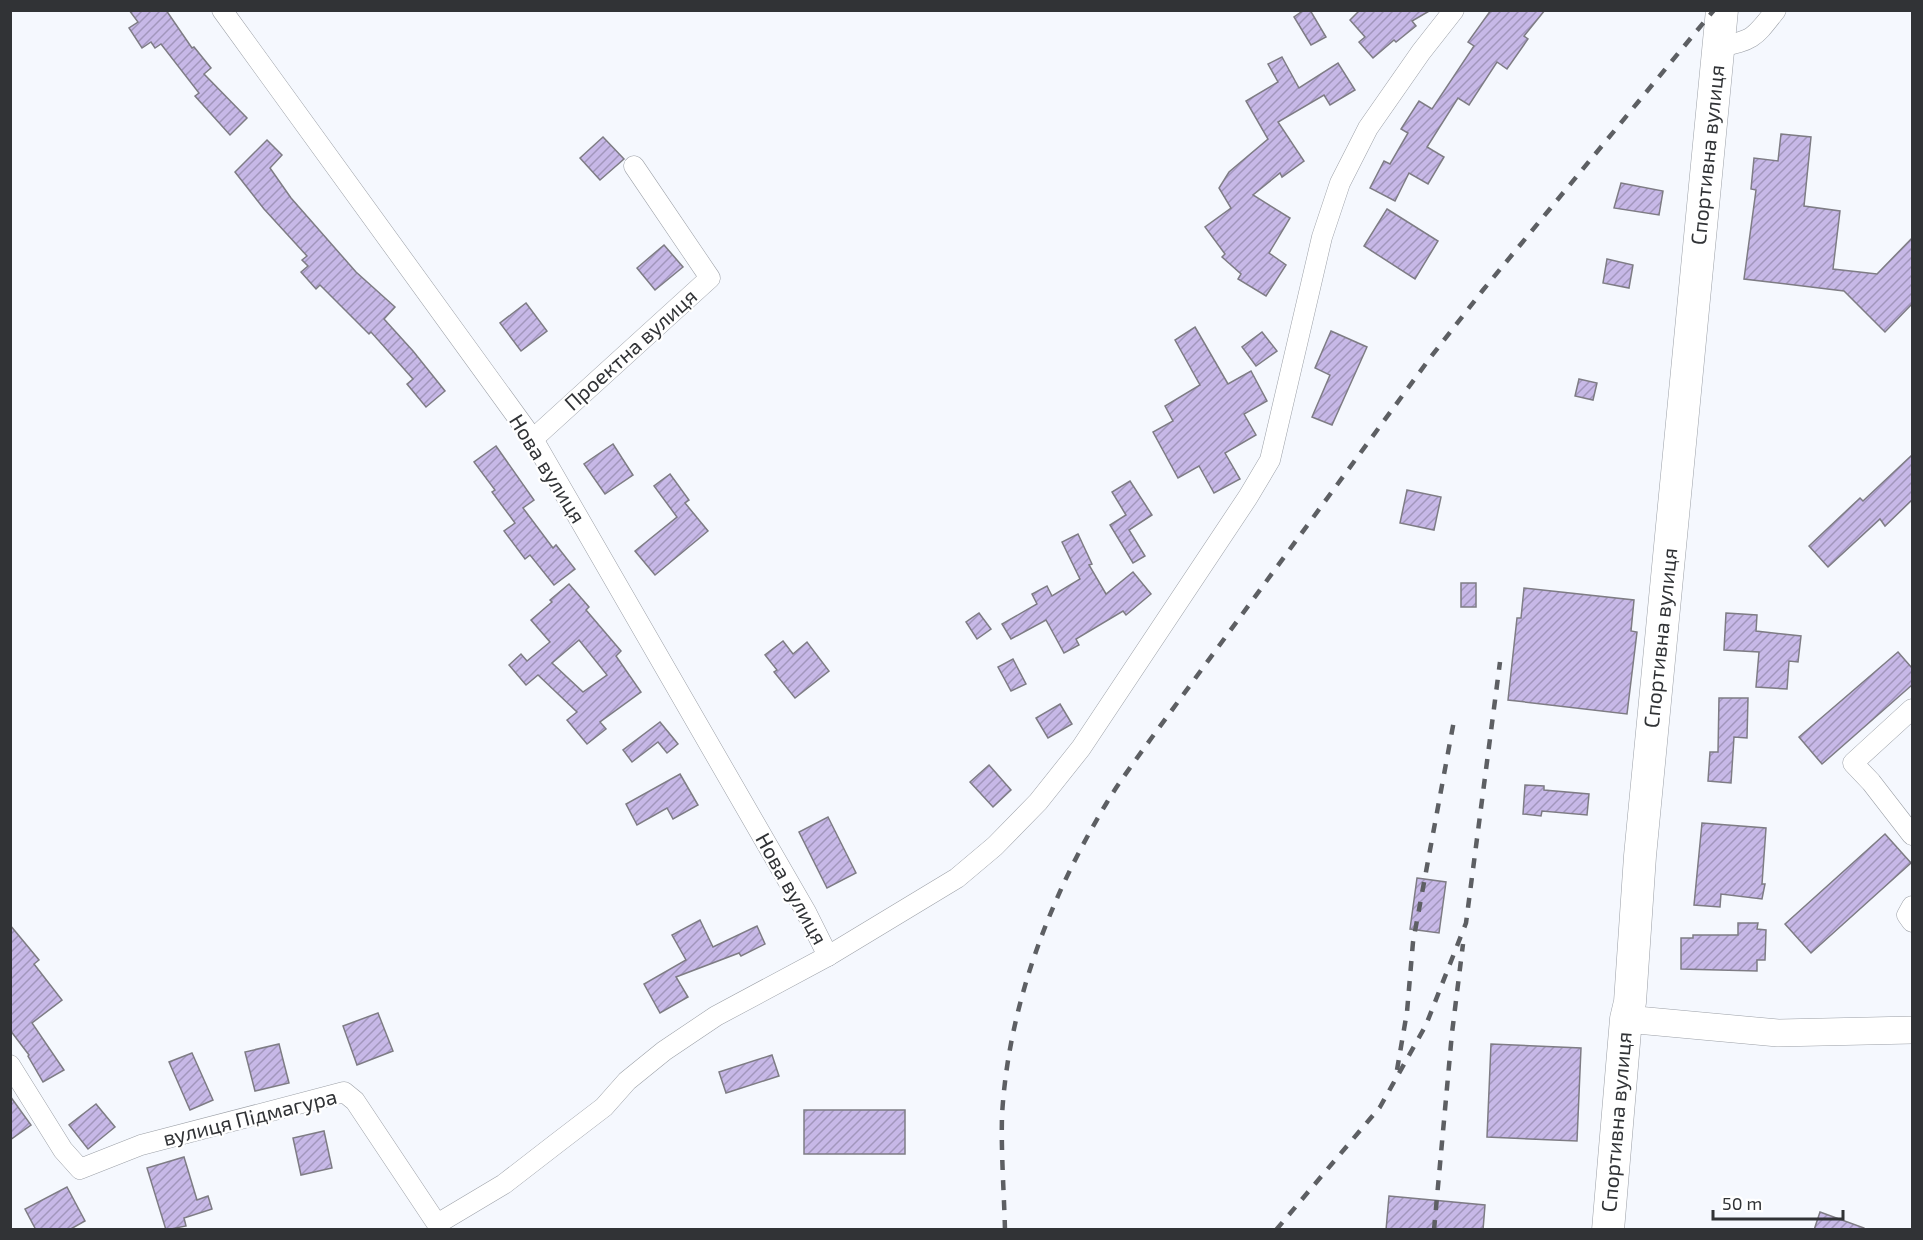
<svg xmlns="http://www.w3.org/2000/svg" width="1923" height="1240" viewBox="0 0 1923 1240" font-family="'Exo 2',sans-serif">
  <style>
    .building { fill: url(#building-hatch); stroke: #7e7c84; stroke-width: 1.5; fill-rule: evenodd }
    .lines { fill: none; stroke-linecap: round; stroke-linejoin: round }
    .street-casing { stroke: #9ca0a7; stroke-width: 21 }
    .secondary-casing { stroke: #9ca0a7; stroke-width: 28 }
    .primary-casing { stroke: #9ca0a7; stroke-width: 33 }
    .street { stroke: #fff; stroke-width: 20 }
    .secondary { stroke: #fff; stroke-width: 27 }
    .primary { stroke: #fff; stroke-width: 32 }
    .rail { stroke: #5d5f63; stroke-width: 4.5; stroke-dasharray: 10 10; stroke-linecap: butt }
    .labels { text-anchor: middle; stroke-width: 4.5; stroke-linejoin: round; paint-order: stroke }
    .street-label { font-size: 21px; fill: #313336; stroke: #fff }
  </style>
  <defs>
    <pattern id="building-hatch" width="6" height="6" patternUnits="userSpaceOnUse" patternTransform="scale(1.5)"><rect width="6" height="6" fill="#c7b8e7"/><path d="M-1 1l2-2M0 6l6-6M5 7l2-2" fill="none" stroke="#a296bc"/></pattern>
  </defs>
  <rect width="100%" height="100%" fill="#f5f8fe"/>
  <g class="building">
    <polygon points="129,10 166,10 192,48 194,47 211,68 204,74 247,118 230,135 195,96 199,93 161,44 155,48 151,42 142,48 129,28 138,22"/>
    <polygon points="1304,10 1310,10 1326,37 1311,45 1294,17"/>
    <polygon points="1360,10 1431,10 1412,21 1416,26 1396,42 1394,40 1373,58 1359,42 1365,37 1350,20"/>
    <polygon points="1491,10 1545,10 1524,36 1528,39 1507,69 1497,62 1469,105 1458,98 1427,147 1444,157 1428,184 1409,173 1395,201 1370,188 1384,161 1390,164 1408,133 1401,129 1419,101 1432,109 1474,46 1468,42"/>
    <polygon points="1282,57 1299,88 1338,63 1355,90 1330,105 1324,95 1278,122 1304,161 1282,177 1280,173 1253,195 1290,218 1269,253 1286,265 1266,296 1238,279 1241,274 1222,257 1225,254 1205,227 1231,208 1219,188 1229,172 1268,139 1246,101 1278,82 1268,64"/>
    <polygon points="1781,134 1811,137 1804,206 1840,211 1833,269 1877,274 1912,238 1912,304 1885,332 1844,291 1744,279 1756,190 1751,189 1754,158 1778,161"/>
    <polygon points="603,137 624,159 600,180 580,158"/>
    <polygon points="267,140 282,155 270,168 291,198 356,272 395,307 384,319 413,351 445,391 426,407 407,384 413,379 371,332 369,334 320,285 316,289 301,272 308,266 302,260 307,256 264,209 235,172"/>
    <polygon points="1621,183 1663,191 1659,215 1614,208"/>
    <polygon points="1387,209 1438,241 1415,279 1364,246"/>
    <polygon points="664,245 683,267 655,290 637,268"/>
    <polygon points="1607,259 1633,265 1629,288 1603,283"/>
    <polygon points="526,303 547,331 521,351 500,323"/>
    <polygon points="1195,327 1228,384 1251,371 1267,401 1244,414 1256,435 1225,453 1240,479 1214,493 1199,466 1178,478 1153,432 1173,421 1165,406 1200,385 1175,340"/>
    <polygon points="1331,331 1367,347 1332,425 1312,417 1330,375 1315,368"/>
    <polygon points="1262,332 1277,351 1256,366 1242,347"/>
    <polygon points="1579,379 1597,383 1593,400 1575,396"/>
    <polygon points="613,444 633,475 605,494 584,464"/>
    <polygon points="496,446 534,500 523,508 553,548 556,545 575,569 554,585 530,555 525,559 504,531 515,523 492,492 495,490 474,462"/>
    <polygon points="1912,455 1912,500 1885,526 1880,519 1828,567 1809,546 1860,498 1863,501"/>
    <polygon points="670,474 689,500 685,503 708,531 655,575 635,551 677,517 654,486"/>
    <polygon points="1130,481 1152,515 1129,530 1145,556 1133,563 1110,525 1126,515 1112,492"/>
    <polygon points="1407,490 1441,497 1434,530 1400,523"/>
    <polygon points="1078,534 1092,564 1089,565 1106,594 1133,572 1151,594 1126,615 1123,611 1076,639 1079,645 1064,653 1046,620 1011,639 1002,624 1037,604 1032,594 1047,586 1052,596 1080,579 1062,542"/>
    <rect x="1461" y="583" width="15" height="24"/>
    <path d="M569,584l20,23 -3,3 35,41 -5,5 25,36 -41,30 6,7 -19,15 -20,-24 10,-8 -39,-37 -12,10 -17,-20 12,-11 6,7 23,-19 -19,-22 21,-18 -2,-2zM579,640l28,35 -24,17 -31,-29z"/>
    <polygon points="1524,588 1634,600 1631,631 1637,632 1627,714 1508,700 1517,618 1521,618"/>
    <polygon points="979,613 991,629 977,639 966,622"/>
    <polygon points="1726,613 1757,615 1756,631 1801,636 1798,662 1789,661 1787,689 1756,687 1759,652 1724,650"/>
    <polygon points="783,641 793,654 807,642 829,671 795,698 774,672 777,670 765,655"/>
    <polygon points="1898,652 1912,668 1912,685 1822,764 1799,737"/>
    <polygon points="1013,659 1026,684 1011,691 998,667"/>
    <polygon points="1719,698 1748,698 1747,738 1734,737 1731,783 1708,781 1710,752 1718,752"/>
    <polygon points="1060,704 1072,724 1048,738 1036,718"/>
    <polygon points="660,722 678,744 667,753 658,742 632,762 623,750"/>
    <polygon points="989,765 1011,790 993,807 970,782"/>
    <polygon points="680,774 698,805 673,819 667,808 637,825 626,804"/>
    <polygon points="1525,785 1544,786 1544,790 1589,794 1587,815 1542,811 1541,816 1523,814"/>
    <polygon points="828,817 856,873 827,888 799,832"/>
    <polygon points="1702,823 1766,828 1762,884 1765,884 1762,899 1721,894 1720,907 1694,905"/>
    <polygon points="1885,834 1911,863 1811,953 1785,924"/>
    <polygon points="1417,878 1446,882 1439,933 1410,929"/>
    <polygon points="700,920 713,947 757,926 765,944 741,956 739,953 676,977 688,997 660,1013 644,984 686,960 672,935"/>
    <polygon points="1738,923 1758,923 1757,929 1766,930 1765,960 1757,960 1757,971 1681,969 1681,938 1693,938 1693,935 1738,935"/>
    <polygon points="10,925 39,960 34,964 62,1000 32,1023 64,1070 43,1082 28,1056 29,1055 10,1030"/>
    <polygon points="378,1013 393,1051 357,1065 343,1026"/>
    <polygon points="279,1044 289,1083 255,1091 245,1052"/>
    <polygon points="1491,1044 1581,1048 1577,1141 1487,1137"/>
    <polygon points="192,1053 213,1100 190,1110 169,1062"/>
    <polygon points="772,1055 779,1076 726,1093 719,1072"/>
    <polygon points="10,1096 31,1125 10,1140"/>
    <polygon points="96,1104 115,1127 88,1149 69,1125"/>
    <rect x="804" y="1110" width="101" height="44"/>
    <polygon points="324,1131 332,1168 301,1175 293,1138"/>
    <polygon points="184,1157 197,1200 208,1196 212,1209 184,1218 186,1226 166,1230 147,1168"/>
    <polygon points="67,1187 85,1221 69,1230 36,1230 25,1209"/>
    <polygon points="1389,1196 1485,1205 1483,1230 1386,1230"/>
    <polygon points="1820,1212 1864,1228 1864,1230 1814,1230"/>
  </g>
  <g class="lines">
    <g class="street-casing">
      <g id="street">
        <polyline points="222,10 533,439 806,912 828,956"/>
        <path d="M1719,47c35,-7 35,-9 57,-37"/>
        <polyline points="533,439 710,278 634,166"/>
        <polyline points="1912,709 1853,763 1871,782 1912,835"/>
        <polyline points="1912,906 1907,915 1912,922"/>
        <polyline points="10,1065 63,1150 80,1169 141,1145 344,1092 355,1101 437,1224 504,1184 557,1143 604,1107 627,1081 664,1051 716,1016 828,956 957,878 995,846 1038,802 1081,748 1248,497 1270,460 1322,237 1340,183 1368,128 1421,52 1454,10"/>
      </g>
    </g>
    <g class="secondary-casing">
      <polyline id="secondary" points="1626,1019 1778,1033 1912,1030"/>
    </g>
    <g class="primary-casing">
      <polyline id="primary" points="1608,1230 1626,1019 1630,1002 1640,856 1722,10"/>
    </g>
    <use href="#street" class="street"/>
    <use href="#secondary" class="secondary"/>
    <use href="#primary" class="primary"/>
    <g class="rail">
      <polyline points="1397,1070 1407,1012 1413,942 1455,715"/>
      <path d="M1005,1230c-1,-38 -4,-77 -3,-114 6,-110 48,-219 104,-312 13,-22 29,-43 44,-64l280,-382 53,-68 231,-280"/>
      <polyline points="1276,1230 1380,1107 1426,1025 1466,923 1500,662"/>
      <polyline points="1434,1230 1452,1033 1463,944"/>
    </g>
  </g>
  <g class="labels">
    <g class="street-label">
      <text transform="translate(1708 155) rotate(-84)" y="7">Спортивна вулиця</text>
      <text transform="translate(631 350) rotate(-42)" y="7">Проектна вулиця</text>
      <text transform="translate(547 469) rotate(58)" y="7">Нова вулиця</text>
      <text transform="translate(1661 638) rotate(-84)" y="7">Спортивна вулиця</text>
      <text transform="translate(791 889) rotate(61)" y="7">Нова вулиця</text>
      <text transform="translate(250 1118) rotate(-14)" y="7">вулиця Підмагура</text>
      <text transform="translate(1617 1122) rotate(-85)" y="7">Спортивна вулиця</text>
    </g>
  </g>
  <rect width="1923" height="1240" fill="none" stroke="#313336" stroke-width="24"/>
  <path d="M1713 1210v9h130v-9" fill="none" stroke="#313336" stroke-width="3"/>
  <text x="1722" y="1210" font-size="18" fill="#313336" stroke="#ffffff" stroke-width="4.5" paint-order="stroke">50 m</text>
</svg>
